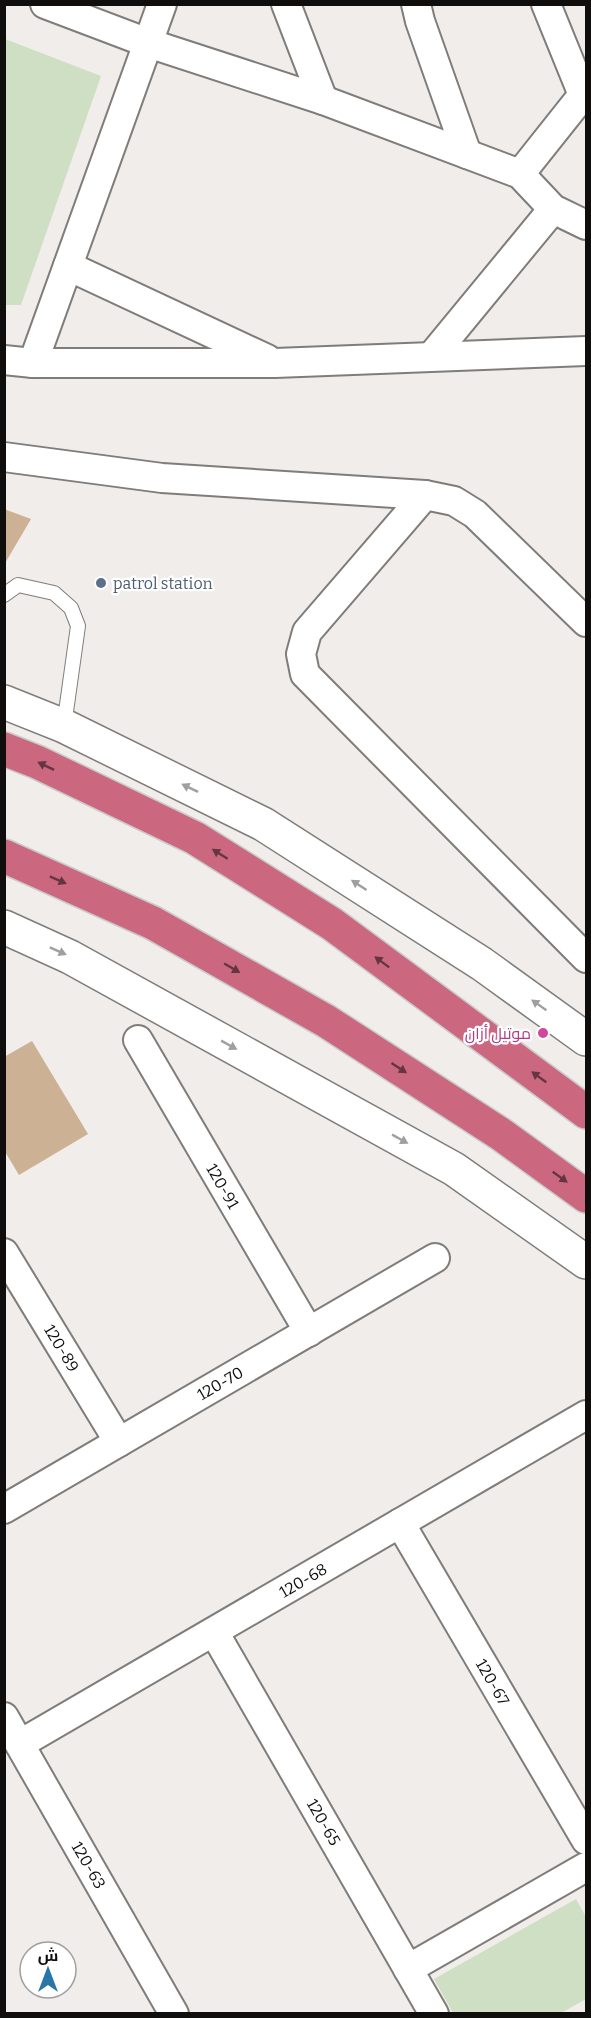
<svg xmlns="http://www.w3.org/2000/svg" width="591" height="2018" viewBox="0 0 591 2018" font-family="Bitter,Cairo,serif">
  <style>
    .green { fill: #cfdfc3 }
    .building { fill: #cdb195 }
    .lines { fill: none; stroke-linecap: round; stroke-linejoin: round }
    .lane-casing { stroke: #7f7c79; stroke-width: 16 }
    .street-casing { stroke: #7f7c79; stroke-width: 32 }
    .secondary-casing { stroke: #7f7c79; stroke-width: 36 }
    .highway-casing { stroke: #cacaca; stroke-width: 36 }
    .lane { stroke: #fff; stroke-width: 14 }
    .street { stroke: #fff; stroke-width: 28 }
    .secondary { stroke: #fff; stroke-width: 33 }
    .highway { stroke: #cc6780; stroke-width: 33 }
    .oneway { fill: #643641 }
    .oneway2 { fill: #9f9f9e }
    .service-dot { fill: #5c6f8a; stroke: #fff; stroke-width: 2 }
    .hotel-dot { fill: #d1479c; stroke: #fff; stroke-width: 2 }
    .labels { text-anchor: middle; stroke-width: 4.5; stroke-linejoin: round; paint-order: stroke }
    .service-label { font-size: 16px; fill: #4e5e75; stroke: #fff; text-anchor: start }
    .hotel-label { font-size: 16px; fill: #b23c85; stroke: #fff; text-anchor: end }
    .street-label { font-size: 16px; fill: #0f0e0d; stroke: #fff }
  </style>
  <rect width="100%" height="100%" fill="#f0edea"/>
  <g class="green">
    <polygon points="5,39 101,76 21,305 5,305"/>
    <polygon points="576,1899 586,1917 586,1999 561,2013 453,2013 434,1979"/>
  </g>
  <g class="building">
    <polygon points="4,509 31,519 4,565"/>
    <polygon points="32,1041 88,1134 19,1175 4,1150 4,1057"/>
  </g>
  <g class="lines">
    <g class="lane-casing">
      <polyline id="lane" points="4,595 18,585 54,593 71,608 78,626 64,726"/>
    </g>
    <g class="street-casing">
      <g id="street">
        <polyline points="45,4 148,43 323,100 520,174 553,209 586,225"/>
        <polyline points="286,4 323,100"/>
        <polyline points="416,4 420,21 467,154"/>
        <polyline points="546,4 583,95"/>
        <polyline points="520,174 586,91"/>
        <polyline points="68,266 267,359"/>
        <polyline points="432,356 553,209"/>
        <polyline points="4,360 33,363 275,363 586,351"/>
        <polyline points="33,363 162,4"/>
        <polyline points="4,457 162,478 425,495 454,501 475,514 586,622"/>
        <polyline points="425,495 307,632 301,654 305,674 586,958"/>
        <polyline points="138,1040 309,1332"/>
        <polyline points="4,1253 119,1442"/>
        <polyline points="4,1509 435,1258"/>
        <polyline points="400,1523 586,1840"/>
        <polyline points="214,1632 434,2014"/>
        <polyline points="4,1717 174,2014"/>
        <polyline points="20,1744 586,1415"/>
        <polyline points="408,1969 586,1867"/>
      </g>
    </g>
    <g class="secondary-casing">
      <g id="secondary">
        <polyline points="4,702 64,726 263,824 482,964 586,1039"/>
        <polyline points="4,927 70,957 454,1169 586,1262"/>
      </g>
    </g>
    <g class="highway-casing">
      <g id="highway">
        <polyline points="4,749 37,762 195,838 332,924 586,1112"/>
        <polyline points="4,856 153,923 326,1021 502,1135 586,1196"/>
      </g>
    </g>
    <use href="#lane" class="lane"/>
    <use href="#street" class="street"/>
    <use href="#secondary" class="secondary"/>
    <use href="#highway" class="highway"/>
  </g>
  <defs><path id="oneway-solid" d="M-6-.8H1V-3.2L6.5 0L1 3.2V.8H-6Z" transform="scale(1.5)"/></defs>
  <g class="oneway">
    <use href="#oneway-solid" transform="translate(46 766) rotate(-154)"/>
    <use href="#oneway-solid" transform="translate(220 854) rotate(-148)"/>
    <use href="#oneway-solid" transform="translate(58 880) rotate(24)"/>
    <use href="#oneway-solid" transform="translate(382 962) rotate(-143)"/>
    <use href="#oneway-solid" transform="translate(232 968) rotate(30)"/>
    <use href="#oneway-solid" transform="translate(399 1068) rotate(33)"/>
    <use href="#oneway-solid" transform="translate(539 1077) rotate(-144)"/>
    <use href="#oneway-solid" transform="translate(560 1177) rotate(36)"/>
  </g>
  <g class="oneway2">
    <use href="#oneway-solid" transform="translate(190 788) rotate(-154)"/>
    <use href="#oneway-solid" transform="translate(359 885) rotate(-147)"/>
    <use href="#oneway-solid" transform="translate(58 951) rotate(24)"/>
    <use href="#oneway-solid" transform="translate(539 1005) rotate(-145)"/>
    <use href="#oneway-solid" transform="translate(229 1045) rotate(29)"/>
    <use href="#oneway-solid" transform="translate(400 1139) rotate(29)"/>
  </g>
  <circle class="service-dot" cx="101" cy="583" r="6"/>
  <circle class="hotel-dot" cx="543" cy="1033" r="6"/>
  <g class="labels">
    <g class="service-label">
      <text x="113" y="589">patrol station</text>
    </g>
    <g class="hotel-label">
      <text x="531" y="1039">موتيل أزان</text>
    </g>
    <g class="street-label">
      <text transform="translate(223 1186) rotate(60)" y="6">120-91</text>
      <text transform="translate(62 1348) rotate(59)" y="6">120-89</text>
      <text transform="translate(220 1383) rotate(-30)" y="6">120-70</text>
      <text transform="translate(303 1580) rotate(-30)" y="6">120-68</text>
      <text transform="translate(493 1682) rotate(60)" y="6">120-67</text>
      <text transform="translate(324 1822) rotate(60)" y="6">120-65</text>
      <text transform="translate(89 1865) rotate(60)" y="6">120-63</text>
    </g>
  </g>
  <rect width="591" height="2018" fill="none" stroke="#0f0e0d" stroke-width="12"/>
  <g transform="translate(48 1970)"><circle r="28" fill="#ffffff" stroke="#9f9f9e" stroke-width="1.5"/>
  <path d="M0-4.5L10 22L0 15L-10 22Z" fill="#2977a9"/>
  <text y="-9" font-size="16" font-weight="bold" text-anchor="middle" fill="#0f0e0d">ش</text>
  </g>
</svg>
